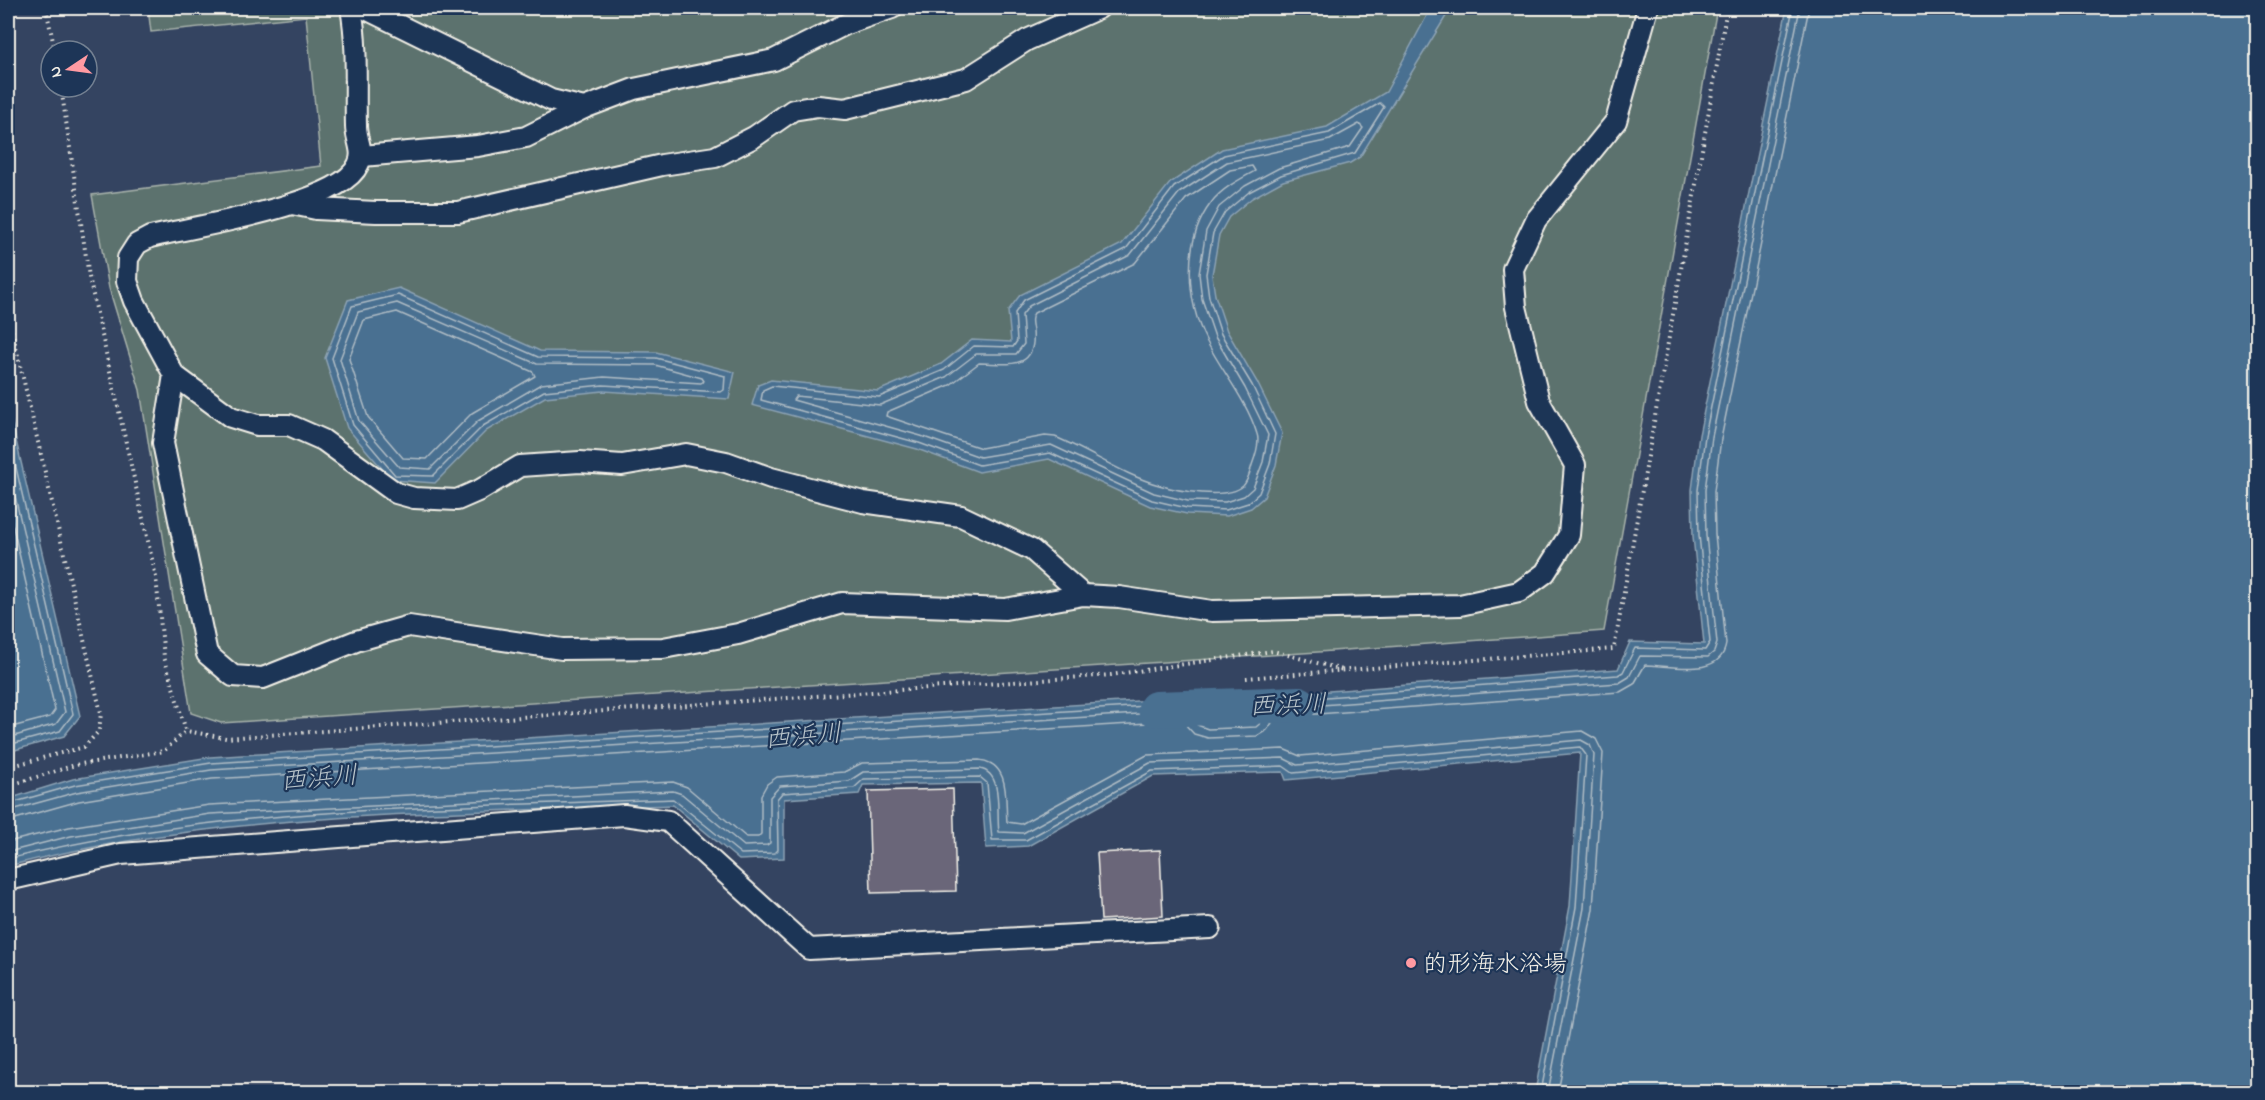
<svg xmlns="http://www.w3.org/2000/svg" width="2265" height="1100" viewBox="0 0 2265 1100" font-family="'Indie Flower','Klee One',sans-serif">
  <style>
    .green { fill: #5b726e; stroke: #a8b2ab; stroke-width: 1.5 }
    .water { fill: #496f91; stroke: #8da3b4; stroke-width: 1.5 }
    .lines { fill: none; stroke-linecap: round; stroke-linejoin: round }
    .shore { stroke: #b0bdc5; stroke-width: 1.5 }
    .river { stroke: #496f91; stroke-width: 36 }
    .building { fill: #6b6679; stroke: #f4f1e8; stroke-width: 1.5 }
    .minor-casing { stroke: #f4f1e8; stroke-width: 24 }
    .path { stroke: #f4f1e8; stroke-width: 4; stroke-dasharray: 1.5 4.5; stroke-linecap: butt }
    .minor { stroke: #1d3557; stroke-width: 20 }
    .poi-dot { fill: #ff9aa2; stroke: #1d3557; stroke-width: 2 }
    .labels { text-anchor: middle; stroke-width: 4.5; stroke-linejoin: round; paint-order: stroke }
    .poi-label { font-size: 24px; fill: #f4f1e8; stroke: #1d3557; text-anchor: start }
    .water-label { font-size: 26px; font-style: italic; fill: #b8c4ca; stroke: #1d3557 }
  </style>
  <rect width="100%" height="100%" fill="#344461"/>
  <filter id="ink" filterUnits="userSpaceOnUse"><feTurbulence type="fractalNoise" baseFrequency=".0167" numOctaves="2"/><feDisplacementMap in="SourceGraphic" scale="12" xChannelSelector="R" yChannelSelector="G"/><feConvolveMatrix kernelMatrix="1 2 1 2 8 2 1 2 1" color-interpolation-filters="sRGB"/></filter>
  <g filter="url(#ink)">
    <polygon class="green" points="148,8 1717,8 1604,631 1318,652 221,723 191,713 140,390 109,288 92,195 321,166 306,16 151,32"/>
    <g class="water">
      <polygon points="1431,8 1451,8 1360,157 1350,163 1283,181 1252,198 1229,217 1219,235 1212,275 1215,295 1227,331 1257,382 1282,433 1276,465 1264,497 1251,508 1227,516 1187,514 1150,506 1049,459 979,472 917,449 752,405 758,385 771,380 878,391 941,364 972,340 1011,342 1008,311 1020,295 1122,244 1170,183 1222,149 1327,127 1386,92"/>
      <path d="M1787,8h470v1084h-722l35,-186 10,-153 -294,27 -3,-8 -130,4 -125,70 -42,2 -5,-65 -118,2 -4,9 -75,5v59l-45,2 -66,-55c-222,9 -449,5 -665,61v-67l65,-20 137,-22 994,-60 3,19 45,-2 -3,-17 369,-28 12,-27 74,2 -11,-108 -1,-46 7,-55z"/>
      <polygon points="399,288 540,351 656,352 735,372 729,399 603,391 545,397 486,431 435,483 392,480 347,428 325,358 348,300"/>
      <polygon points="8,406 80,716 64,736 8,752"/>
    </g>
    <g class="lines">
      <g class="shore">
        <polygon points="1380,103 1384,107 1355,153 1281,175 1249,192 1225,212 1213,233 1206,274 1209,297 1221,334 1252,385 1275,434 1270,464 1259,493 1248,503 1226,510 1187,508 1152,500 1050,453 979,465 919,443 761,400 763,390 772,386 879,397 944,370 974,346 1013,347 1017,341 1015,313 1024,300 1126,249 1174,187 1224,155 1329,133"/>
        <polygon points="1359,124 1363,128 1350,147 1279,168 1245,186 1219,207 1206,231 1199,274 1202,299 1215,337 1245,388 1268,435 1263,462 1253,488 1244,496 1225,502 1188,501 1154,493 1051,445 980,457 921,436 793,400 796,396 880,405 946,377 976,354 1016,354 1024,344 1022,315 1029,306 1130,255 1179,193 1227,162 1330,140"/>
        <path d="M1252,166l3,5c-15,8 -34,18 -44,32 -29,38 -25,98 -4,139 16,31 40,59 50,92 3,8 -2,23 -5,31 -2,7 -4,16 -9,21 -16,14 -65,5 -84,-1 -36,-10 -69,-34 -104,-48l-10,-1 -64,12 -95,-32 1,-4 63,-27 29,-22c27,0 58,9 54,-32 -1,-7 -3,-12 1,-18l101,-50 51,-64 44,-29z"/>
        <polygon points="398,295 538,357 656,358 725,376 724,390 721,392 603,385 544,391 483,426 433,476 395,475 353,425 332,358 352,306"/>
        <polygon points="397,303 537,364 655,365 702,378 704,381 701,383 604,377 541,384 478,421 430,469 399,467 359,421 340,359 358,312"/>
        <polygon points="397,312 533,372 535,376 472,413 427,459 403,458 368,417 349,359 364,320"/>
        <polyline points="8,433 73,714 60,731 8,745"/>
        <polyline points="8,466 65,712 56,724 8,738"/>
        <polyline points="8,505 55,710 50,717 8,728"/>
        <polyline points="8,804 75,785 211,763 1196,703 1199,705 1201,718 1205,721 1252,720 1258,716 1260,702 1618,675 1623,672 1635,648 1705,650 1710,642 1699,535 1698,490 1705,436 1793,8"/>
        <polyline points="8,811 77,792 211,770 1189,711 1197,725 1208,729 1256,727 1263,721 1268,709 1619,683 1629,677 1640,656 1708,657 1714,652 1717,643 1706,535 1705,490 1712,437 1800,8"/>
        <path d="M8,821l71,-20 133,-22 970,-58 12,13 14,4 49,-2 10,-6 9,-13 344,-25 14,-8 11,-19c25,0 76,14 81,-21l-11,-110 -1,-43 7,-52 88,-431"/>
        <path d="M8,842l61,-15 140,-22 464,-23 14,5 59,50h12l3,-3v-39l6,-11 10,-7 67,-5 18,-9 117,-3c32,3 26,40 28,62l14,2 126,-69 136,-6 17,7 282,-25 14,8 7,14 -10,156 -35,183"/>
        <path d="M8,852l63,-16 139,-22 463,-23 9,3 62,52 23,-1 3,-2v-46l10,-11 69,-5 14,-9 117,-3c24,4 16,45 19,63l24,1 127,-70 133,-5 14,7 284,-25 9,5 4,10 -10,153 -36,184"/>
        <path d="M8,859c213,-54 445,-51 665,-60l68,55 34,-1 3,-3 -1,-51 5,-6 72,-5 10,-9 116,-2 7,6 5,57h34l126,-69 131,-5 10,7 287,-26 6,8 -10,152 -35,185"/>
      </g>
      <polyline class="river" points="1156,709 1299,704"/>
    </g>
    <g class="building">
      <polygon points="953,789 956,891 871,893 868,791"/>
      <polygon points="1160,850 1163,916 1101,920 1097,853"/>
    </g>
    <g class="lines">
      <g class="minor-casing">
        <g id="minor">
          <path d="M351,8c7,39 4,78 5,118 0,14 9,26 2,39 -18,40 -166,62 -208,72l-13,7 -9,14 -1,23 7,20 40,74 -11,68 44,211 26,22 30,2 93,-37 53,-15 153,23 101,-1 75,-14 104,-31 163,6 78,-14 36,2 93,14 248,-6 59,-13 26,-19 24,-38 6,-70 -36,-64 -23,-94 -3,-38 23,-49 80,-99 32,-113"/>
          <polyline points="364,8 551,100 584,108 634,89 774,60 846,24 892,8"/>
          <polyline points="362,156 478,146 526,137 584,108"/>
          <polyline points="292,204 316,209 376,212 458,212 662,165 715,157 754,137 793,110 818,106 845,109 966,79 1027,40 1099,8"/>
          <polyline points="174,375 231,417 257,425 289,425 323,440 396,493 414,498 457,500 480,490 520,466 580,462 622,465 686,454 726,462 771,478 863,502 961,516 1032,550 1083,595"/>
          <polyline points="8,880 121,854 624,815 668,821 809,949 1210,928"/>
        </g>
      </g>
      <g class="path">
        <polyline points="46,8 55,51"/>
        <polyline points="61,87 89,277 156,577 164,657 186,731 226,738 1111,675 1273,651 1343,670"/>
        <polyline points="8,313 101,713 99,731 84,747 8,767"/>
        <polyline points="1246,678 1614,649 1727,8"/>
        <polyline points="8,786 75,765 164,751 186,731"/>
      </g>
      <use href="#minor" class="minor"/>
    </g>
  </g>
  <circle class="poi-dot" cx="1411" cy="963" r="6"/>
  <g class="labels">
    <g class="poi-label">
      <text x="1423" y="971">的形海水浴場</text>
    </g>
    <g class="water-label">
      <text transform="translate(1288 704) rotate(-2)" y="9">西浜川</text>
      <text transform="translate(803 735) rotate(-5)" y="9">西浜川</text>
      <text transform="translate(319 777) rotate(-5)" y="9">西浜川</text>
    </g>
  </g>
  <rect width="2265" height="1100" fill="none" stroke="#1d3557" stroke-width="30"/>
  <rect x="15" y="15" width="2235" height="1070" fill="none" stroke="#f4f1e8" stroke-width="2" filter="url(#ink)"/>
  <g transform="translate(69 69) rotate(257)"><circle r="28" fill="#1d3557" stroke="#738091" stroke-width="1.5"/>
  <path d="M0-4.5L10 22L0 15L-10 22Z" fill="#ff9aa2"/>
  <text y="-9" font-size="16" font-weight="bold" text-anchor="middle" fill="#f4f1e8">N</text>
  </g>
</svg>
